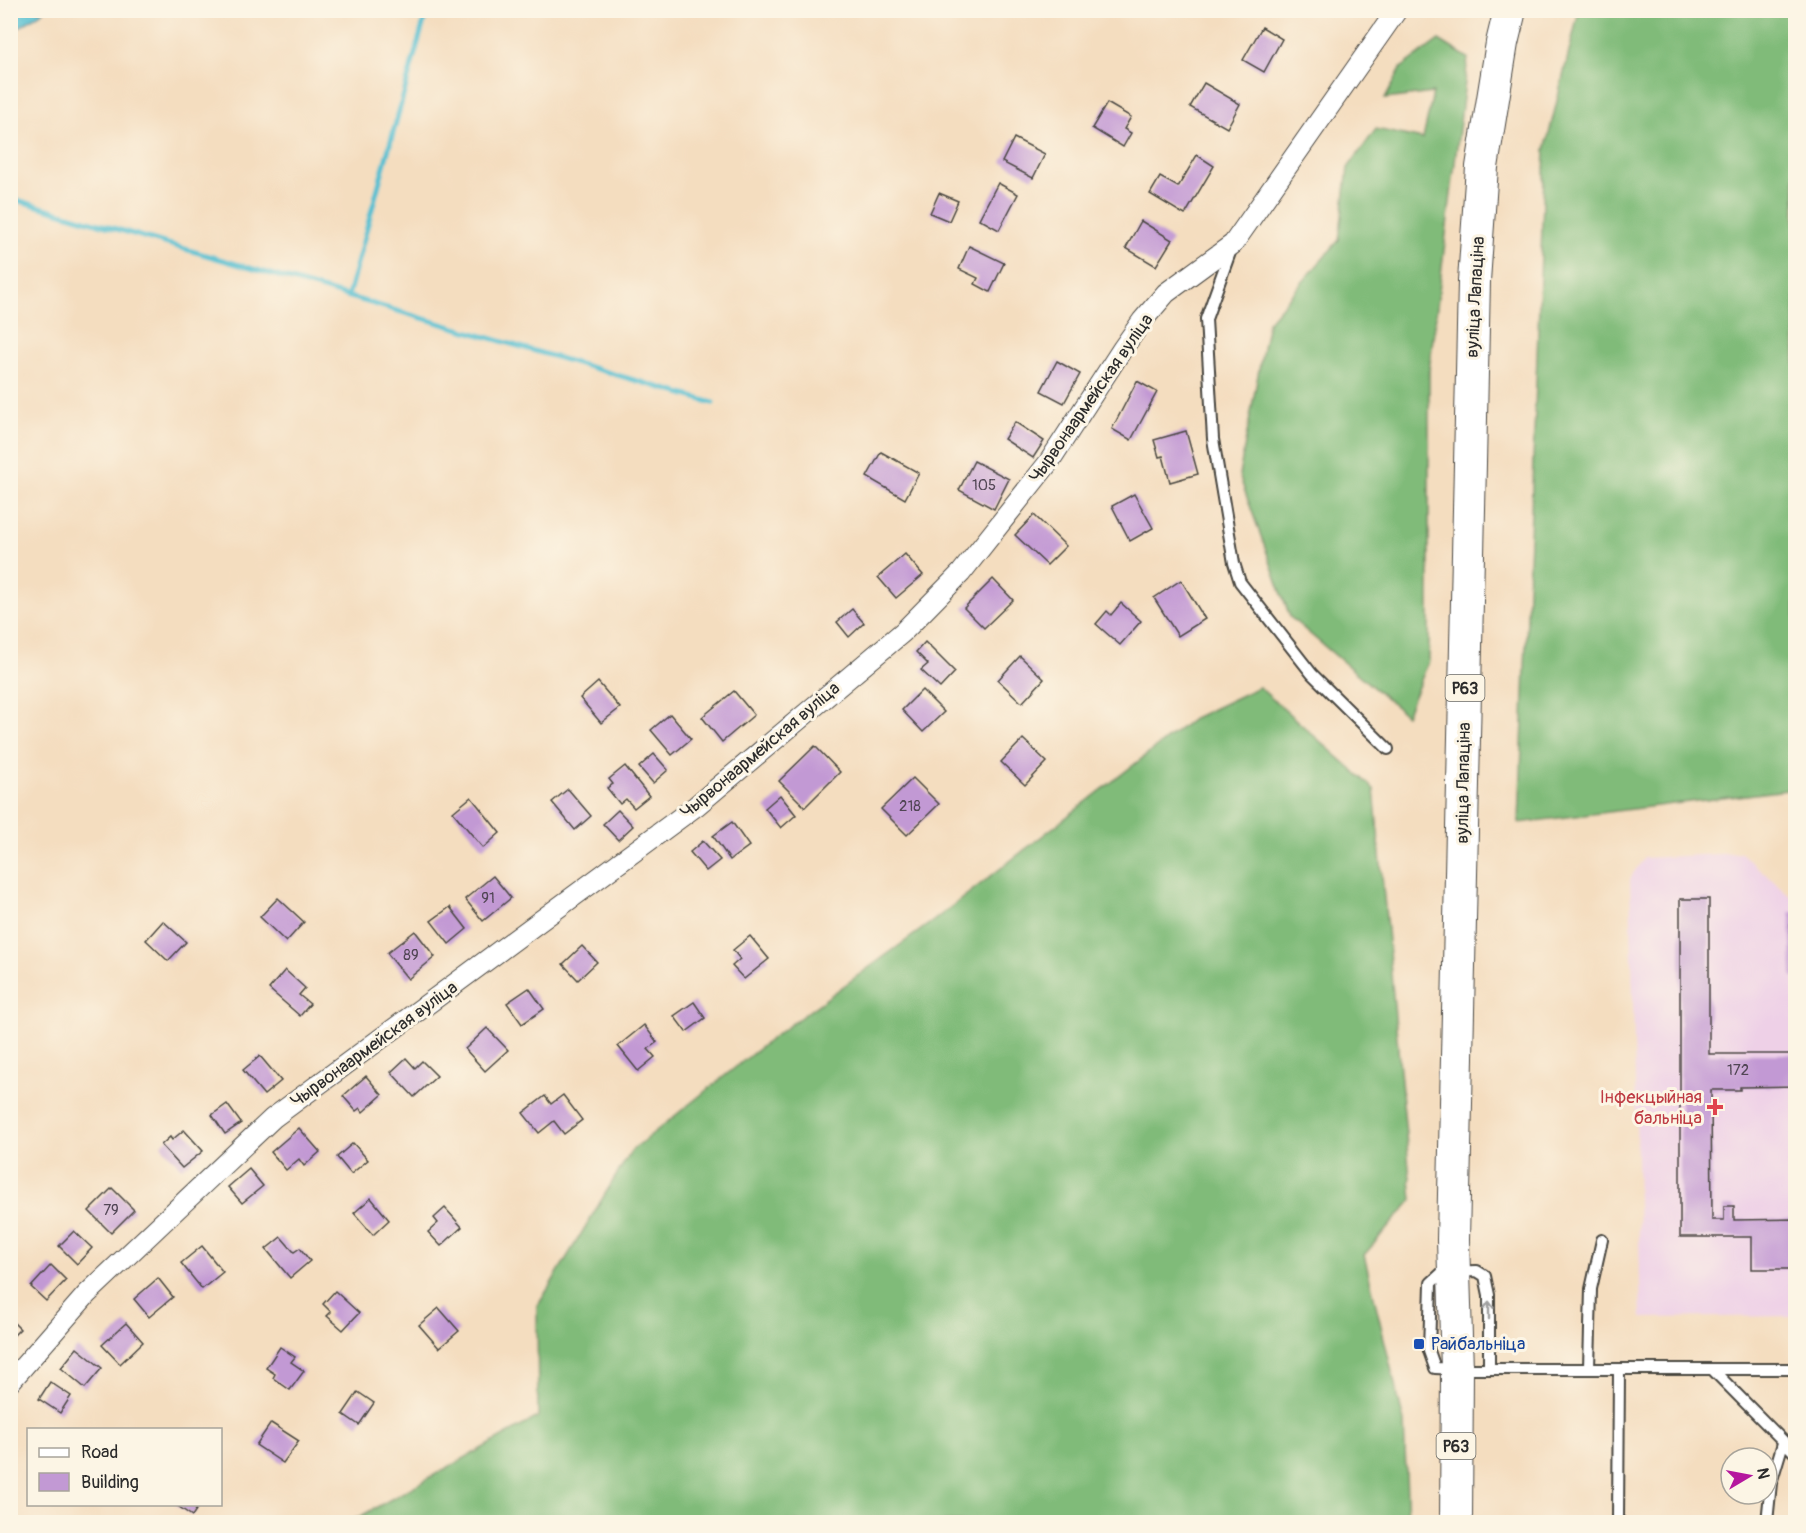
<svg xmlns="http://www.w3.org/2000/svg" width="1806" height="1533" viewBox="0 0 1806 1533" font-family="Pangolin,sans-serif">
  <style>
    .built { fill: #eed0e7 }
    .forest { fill: #80bb79; stroke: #567352; stroke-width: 1.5 }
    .water { fill: #55bfd1; stroke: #40757e; stroke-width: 1.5 }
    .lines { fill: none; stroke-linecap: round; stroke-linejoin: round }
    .stream { stroke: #55bfd1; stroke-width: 5 }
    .building { fill: #c299d4 }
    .service-casing { stroke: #494641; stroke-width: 14 }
    .minor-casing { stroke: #494641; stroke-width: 22 }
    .primary-casing { stroke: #494641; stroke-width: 34 }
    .service { stroke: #fff; stroke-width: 10 }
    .minor { stroke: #fff; stroke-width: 20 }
    .primary { stroke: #fff; stroke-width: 32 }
    .oneway { stroke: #a0a0a0 }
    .health-dot { fill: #e0444e; stroke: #fcf5e5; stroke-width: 2 }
    .transit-dot { fill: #1a4fb4; stroke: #fcf5e5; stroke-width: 2 }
    .labels { text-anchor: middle; stroke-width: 6; stroke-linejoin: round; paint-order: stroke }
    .number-label { font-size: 15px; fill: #514655 }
    .shield { fill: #fcf5e5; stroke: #6a6863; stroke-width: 1.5 }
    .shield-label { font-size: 16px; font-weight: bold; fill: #2b2b2b }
    .street-label { font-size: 18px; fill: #2b2b2b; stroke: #fcf5e5 }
    .health-label { font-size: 18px; fill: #be3a42; stroke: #fcf5e5; text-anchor: end }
    .transit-label { font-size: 18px; fill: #164399; stroke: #fcf5e5; text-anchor: start }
  </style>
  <rect width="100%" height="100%" fill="#fcf5e5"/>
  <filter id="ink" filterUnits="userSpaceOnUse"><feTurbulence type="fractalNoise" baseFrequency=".0167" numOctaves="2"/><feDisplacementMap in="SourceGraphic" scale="12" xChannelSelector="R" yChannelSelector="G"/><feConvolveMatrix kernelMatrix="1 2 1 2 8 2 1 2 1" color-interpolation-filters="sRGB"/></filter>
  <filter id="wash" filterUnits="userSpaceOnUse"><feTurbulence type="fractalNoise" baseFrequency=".008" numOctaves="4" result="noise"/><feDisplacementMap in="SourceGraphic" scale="24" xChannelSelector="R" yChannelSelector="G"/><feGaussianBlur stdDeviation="1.35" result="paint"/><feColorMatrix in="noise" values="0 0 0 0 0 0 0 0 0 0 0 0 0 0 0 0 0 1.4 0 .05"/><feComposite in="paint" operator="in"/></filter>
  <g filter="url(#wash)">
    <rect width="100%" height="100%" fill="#f4ddbf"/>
    <polygon class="built" points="1741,853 1792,897 1795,898 1795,1316 1641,1318 1630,878 1644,858"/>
    <g class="forest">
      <polygon points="1579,11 1795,11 1795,789 1519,823 1545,150"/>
      <polygon points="1439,40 1468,58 1429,371 1429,661 1406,715 1290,617 1239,475 1268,322 1339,240 1348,168 1376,129 1423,139 1433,93 1385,99 1401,68"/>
      <polygon points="1259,687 1374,789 1412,1200 1364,1255 1404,1422 1408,1522 350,1522 538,1417 537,1307 631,1151 772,1038 933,921 1194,718"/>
    </g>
    <polygon class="water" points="11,10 44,10 44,11 11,33"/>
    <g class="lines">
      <g class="stream">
        <polyline points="10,198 713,403"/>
        <polyline points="348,296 427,10"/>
      </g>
    </g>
    <g id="blocks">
      <g class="building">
        <polygon points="1262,27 1282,39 1264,72 1243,60"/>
        <polygon points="1204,83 1240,104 1227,128 1190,107"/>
        <polygon points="1107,103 1131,117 1124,129 1131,133 1123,147 1092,128"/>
        <polygon points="1014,138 1045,154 1033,178 1002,162"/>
        <polygon points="1197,155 1214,166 1185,215 1150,194 1160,177 1178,187"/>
        <polygon points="998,183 1018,194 999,230 979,219"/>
        <polygon points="939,193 958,201 949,221 930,213"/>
        <polygon points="1141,221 1172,240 1156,266 1126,248"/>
        <polygon points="969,246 1004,263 990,292 975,284 978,278 959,269"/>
        <polygon points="1057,361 1080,374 1064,403 1041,391"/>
        <polygon points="1137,381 1157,392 1131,440 1112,429"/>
        <polygon points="1015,422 1044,441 1033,458 1004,439"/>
        <polygon points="1186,431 1198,474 1170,482 1163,456 1159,457 1154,440"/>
        <polygon points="881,452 919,473 905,499 867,477"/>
        <polygon points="974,461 1009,479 994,509 959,490"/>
        <polygon points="1134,494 1153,528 1130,541 1112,506"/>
        <polygon points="1034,515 1066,546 1047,565 1015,535"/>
        <polygon points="905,554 923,575 896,598 878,577"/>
        <polygon points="993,579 1013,600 984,628 964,608"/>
        <polygon points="1181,580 1205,619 1178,636 1154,598"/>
        <polygon points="1121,603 1141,621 1120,645 1096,624 1107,611 1111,615"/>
        <polygon points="852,609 864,623 849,637 837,622"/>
        <polygon points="925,642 955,672 940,688 921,670 928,664 916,652"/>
        <polygon points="1020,656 1044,679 1022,703 998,680"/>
        <polygon points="598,682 620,708 601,723 580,698"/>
        <polygon points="922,690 944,712 923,732 902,710"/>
        <polygon points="734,691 754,715 722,742 702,717"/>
        <polygon points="670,714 691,739 672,755 651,730"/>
        <polygon points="1023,739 1047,762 1025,785 1001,762"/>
        <polygon points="815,746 840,772 805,807 779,781"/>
        <polygon points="654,754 668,770 653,783 639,767"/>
        <polygon points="625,766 649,796 634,808 626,799 620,804 607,788 613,784 609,779"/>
        <polygon points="913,778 939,804 907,835 881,809"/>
        <polygon points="568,789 591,816 575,830 552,802"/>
        <polygon points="780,795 796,815 781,828 765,808"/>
        <polygon points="471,797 500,833 483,848 453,812"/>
        <polygon points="618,810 633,826 618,840 603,824"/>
        <polygon points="732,822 749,846 730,860 713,836"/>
        <polygon points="703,841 720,860 706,871 690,852"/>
        <polygon points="493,876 511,898 483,921 465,899"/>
        <polygon points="278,898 304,922 286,942 260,917"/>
        <polygon points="1680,899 1709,899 1709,1054 1796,1054 1796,1086 1740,1087 1740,1090 1711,1090 1712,1220 1724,1220 1724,1206 1734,1206 1734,1220 1796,1219 1796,1269 1752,1269 1752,1237 1680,1237"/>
        <polygon points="450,907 467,929 449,944 431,921"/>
        <polygon points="1790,912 1796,912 1796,978 1792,978"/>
        <polygon points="163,921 186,942 168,961 146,940"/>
        <polygon points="415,931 435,957 408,979 387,953"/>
        <polygon points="750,936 769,959 744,979 732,966 740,959 733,950"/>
        <polygon points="582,946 597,962 578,980 563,964"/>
        <polygon points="285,970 305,988 299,995 310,1004 300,1016 269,989"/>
        <polygon points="529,988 544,1009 522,1024 507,1003"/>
        <polygon points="694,1002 705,1018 686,1032 674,1016"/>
        <polygon points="644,1025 657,1042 648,1049 655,1057 638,1071 618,1046"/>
        <polygon points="487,1028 508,1050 485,1071 465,1049"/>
        <polygon points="260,1056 281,1081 264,1095 243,1070"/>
        <polygon points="406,1058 415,1068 422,1061 437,1076 414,1097 391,1072"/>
        <polygon points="366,1076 382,1095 363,1112 360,1108 356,1111 343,1096"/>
        <polygon points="563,1095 582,1120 564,1134 554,1121 539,1133 523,1113 545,1096 551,1104"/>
        <polygon points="227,1104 241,1123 225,1134 212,1115"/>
        <polygon points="299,1128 320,1152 304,1166 299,1159 286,1170 271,1152"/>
        <polygon points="184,1130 203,1151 182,1168 161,1145 170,1137 172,1140"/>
        <polygon points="353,1143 368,1160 351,1174 337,1157"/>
        <polygon points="249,1169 263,1186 242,1203 228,1187"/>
        <polygon points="112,1188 134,1210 111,1233 89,1211"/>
        <polygon points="371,1198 389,1220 373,1235 354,1213"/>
        <polygon points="445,1208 462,1227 441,1246 428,1232 438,1223 434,1218"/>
        <polygon points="74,1231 92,1248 77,1264 59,1246"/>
        <polygon points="281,1237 294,1252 300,1248 310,1261 290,1278 266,1249"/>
        <polygon points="202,1246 223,1272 202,1289 181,1263"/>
        <polygon points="51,1265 66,1280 46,1301 31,1287"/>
        <polygon points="158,1278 173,1297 149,1317 134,1299"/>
        <polygon points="335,1291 359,1313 343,1330 327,1316 331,1312 323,1304"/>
        <polygon points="439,1308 459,1331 439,1348 419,1325"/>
        <polygon points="10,1319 20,1329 10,1339"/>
        <polygon points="126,1323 143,1342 120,1364 102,1345"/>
        <polygon points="280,1347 295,1357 291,1362 304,1371 290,1390 273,1378 275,1374 266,1368"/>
        <polygon points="77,1348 102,1368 85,1388 61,1368"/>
        <polygon points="50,1382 71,1396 60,1413 39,1399"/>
        <polygon points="358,1392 374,1403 359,1425 343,1414"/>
        <polygon points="271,1423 299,1441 283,1463 256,1445"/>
        <polygon points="175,1504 200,1504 192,1516"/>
      </g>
    </g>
  </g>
  <g filter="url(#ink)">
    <use href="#blocks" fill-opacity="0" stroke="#494641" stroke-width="1.5"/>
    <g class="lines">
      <g class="service-casing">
        <g id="service">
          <polyline points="1232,247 1206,319 1213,439 1234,563 1240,582 1312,674 1388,749"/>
          <polyline points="1589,1368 1591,1289 1602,1240"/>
          <polyline points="1489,1369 1489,1295 1485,1276 1477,1271 1443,1272 1431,1283 1429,1351 1435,1368 1457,1369 1796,1369"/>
          <polyline points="1712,1369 1796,1454"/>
          <polyline points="1618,1522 1619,1369"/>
          <polyline points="1767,1522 1771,1483 1783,1443"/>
        </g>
      </g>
      <g class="minor-casing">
        <polyline id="minor" points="10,1382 87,1294 273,1118 696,806 903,632 961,573 1049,462 1123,348 1142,321 1166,293 1233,244 1397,10"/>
      </g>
      <g class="primary-casing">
        <polyline id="primary" points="1456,1522 1457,1369 1453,1240 1474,281 1482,167 1502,43 1510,10"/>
      </g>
      <use href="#service" class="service"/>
      <use href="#minor" class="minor"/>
      <use href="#primary" class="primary"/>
    </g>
    <defs><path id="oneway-shaft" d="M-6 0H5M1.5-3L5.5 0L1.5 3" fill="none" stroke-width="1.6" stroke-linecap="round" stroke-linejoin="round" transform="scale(1.5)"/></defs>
    <use class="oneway" href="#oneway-shaft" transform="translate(1489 1310) rotate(-90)"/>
  </g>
  <path class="health-dot" d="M1712 1098h6v6h6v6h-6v6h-6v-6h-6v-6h6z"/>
  <rect class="transit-dot" x="1413" y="1338" width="12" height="12" rx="3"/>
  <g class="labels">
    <g class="number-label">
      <text x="984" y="490">105</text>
      <text x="910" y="811">218</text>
      <text x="488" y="903">91</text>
      <text x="411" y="960">89</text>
      <text x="1738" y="1075">172</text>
      <text x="111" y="1215">79</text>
    </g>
    <g class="shield">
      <rect x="1445.5" y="675" width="39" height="26" rx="4.5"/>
      <rect x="1436.5" y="1433" width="39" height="26" rx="4.5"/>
    </g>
    <g class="shield-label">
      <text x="1465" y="694">Р63</text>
      <text x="1456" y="1452">Р63</text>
    </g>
    <g class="street-label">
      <text transform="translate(1475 297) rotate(-87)" y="6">вуліца Лапаціна</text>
      <text transform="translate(1091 398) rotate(-55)" y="6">Чырвонаармейская вуліца</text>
      <text transform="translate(760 750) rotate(-40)" y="6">Чырвонаармейская вуліца</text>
      <text transform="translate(1463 783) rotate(-89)" y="6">вуліца Лапаціна</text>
      <text transform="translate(374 1044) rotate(-36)" y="6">Чырвонаармейская вуліца</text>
    </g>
    <g class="health-label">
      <text x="1702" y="1103">Інфекцыйная<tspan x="1702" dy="21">бальніца</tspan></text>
    </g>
    <g class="transit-label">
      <text x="1431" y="1350">Райбальніца</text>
    </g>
  </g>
  <rect width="1806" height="1533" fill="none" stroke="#fcf5e5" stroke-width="36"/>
  <rect x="27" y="1428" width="195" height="78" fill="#fcf5e5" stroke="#a8a49b" stroke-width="1.5"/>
  <rect x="39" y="1448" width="30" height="9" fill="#ffffff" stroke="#a8a49b" stroke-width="1.5"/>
  <text x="81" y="1458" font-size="18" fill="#2b2b2b">Road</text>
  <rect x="39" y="1473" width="30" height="18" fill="#c299d4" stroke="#a8a49b" stroke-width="1.5"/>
  <text x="81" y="1488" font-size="18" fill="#2b2b2b">Building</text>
  <g transform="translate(1749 1476) rotate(80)"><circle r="28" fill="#fcf5e5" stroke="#a8a49b" stroke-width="1.5"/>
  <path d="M0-4.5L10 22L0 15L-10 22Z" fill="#b5179e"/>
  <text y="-9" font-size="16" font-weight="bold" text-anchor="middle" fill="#2b2b2b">N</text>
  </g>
</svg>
